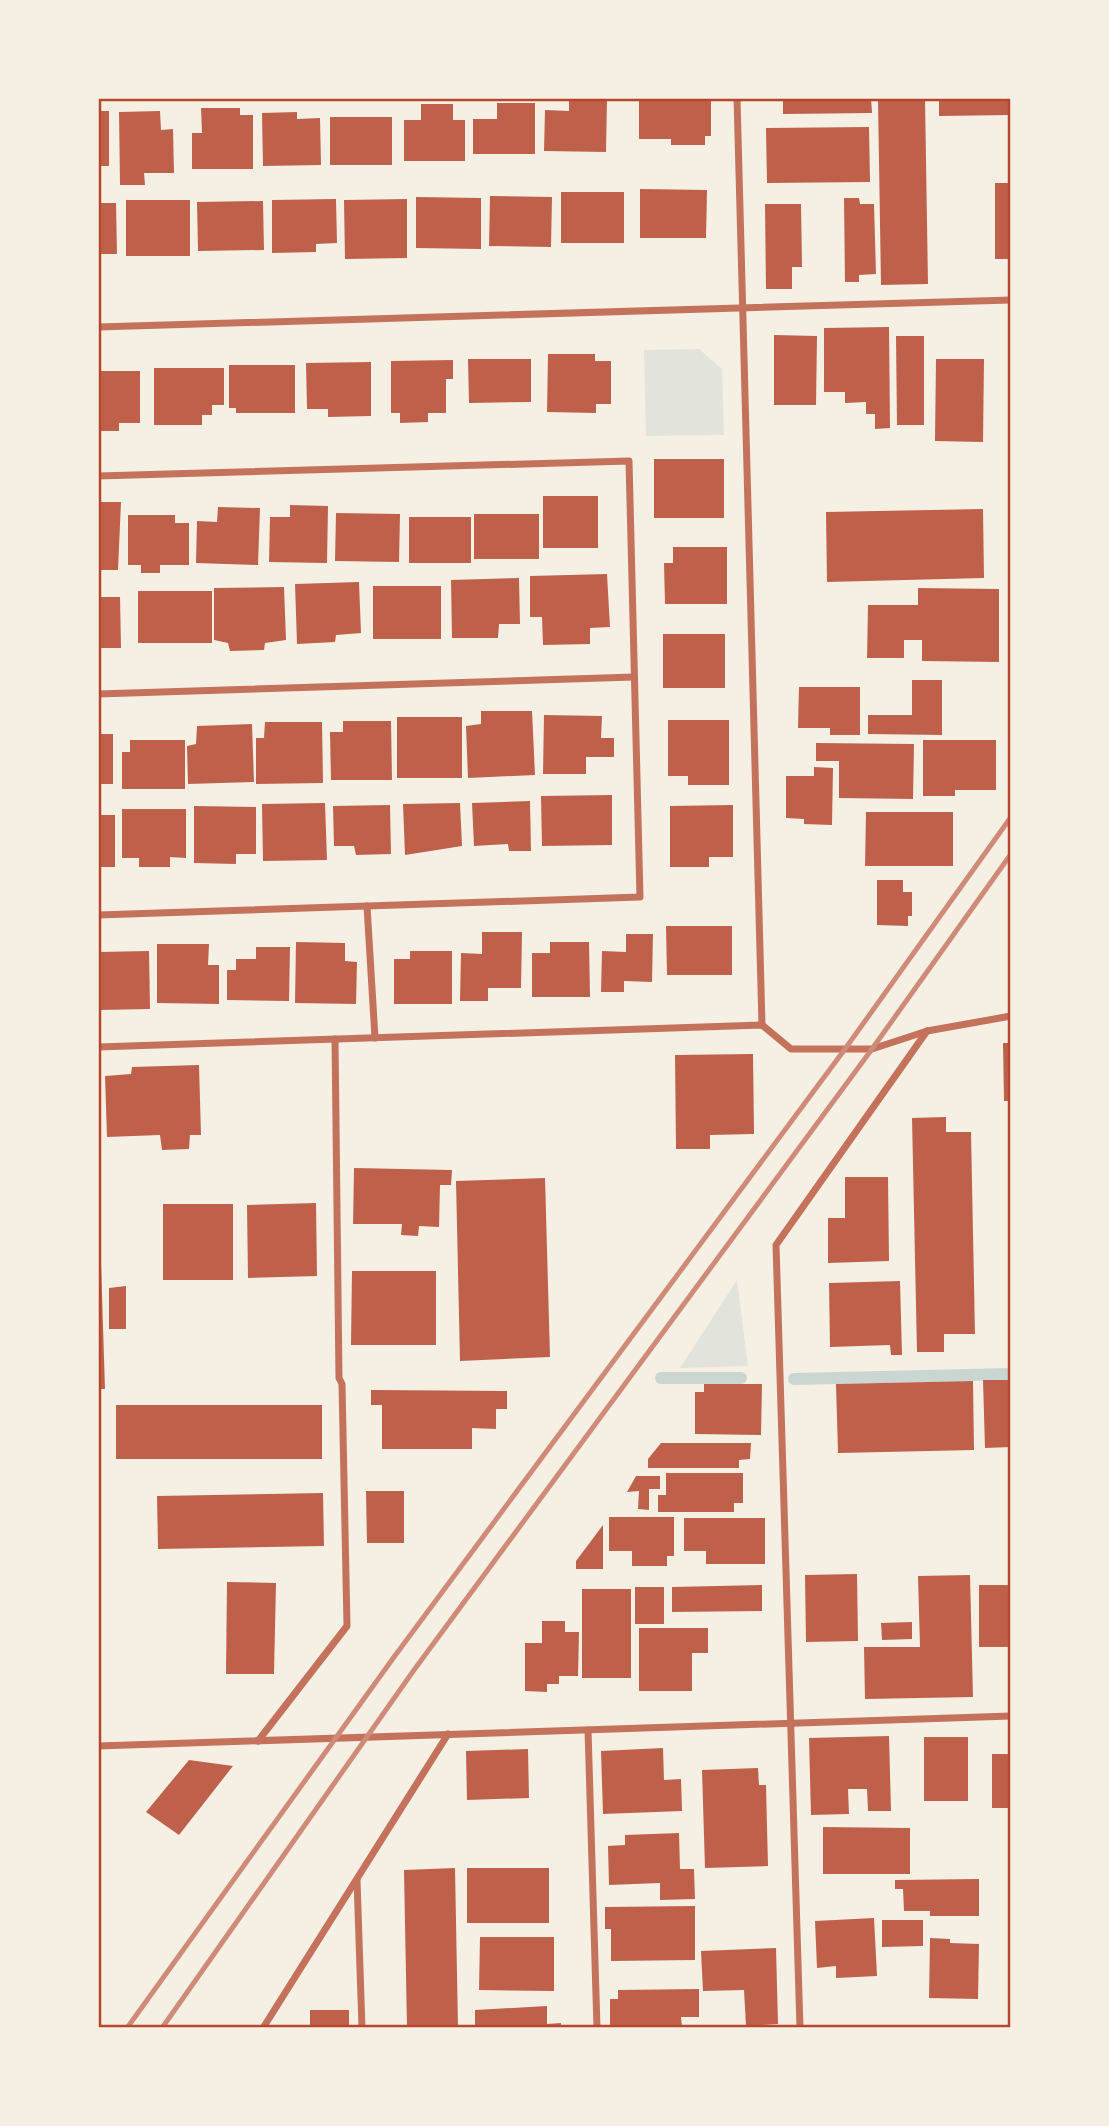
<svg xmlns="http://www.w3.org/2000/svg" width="1109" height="2126" viewBox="0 0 1109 2126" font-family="Manrope,sans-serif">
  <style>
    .green { fill: #e2e4dc }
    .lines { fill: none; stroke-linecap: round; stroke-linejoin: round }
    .stream { stroke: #c9d6d2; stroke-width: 12 }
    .building { fill: #bf614a }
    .minor { stroke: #c5725c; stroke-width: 7 }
    .rail { stroke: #cf8b77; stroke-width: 5 }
    .neatline { fill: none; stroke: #b5482f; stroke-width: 2.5 }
  </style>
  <rect width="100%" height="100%" fill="#f6efe4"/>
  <g class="green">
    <polygon points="699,349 722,369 724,435 646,436 644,350"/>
    <polygon points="737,1280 748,1366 680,1368"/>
  </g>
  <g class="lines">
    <g class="stream">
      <polyline points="661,1378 741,1378"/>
      <polyline points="794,1379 1011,1374"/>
    </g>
  </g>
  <g class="building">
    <polygon points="639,98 711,98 711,136 705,136 705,145 671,145 671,139 639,139"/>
    <polygon points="783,98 871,98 872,113 783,114"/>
    <polygon points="925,98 928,284 881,285 878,99"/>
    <polygon points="939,98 1011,98 1011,115 939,116"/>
    <polygon points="569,99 607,100 606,152 544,151 545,110 569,111"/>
    <polygon points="497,103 535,103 535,154 473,154 473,119 497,119"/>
    <polygon points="421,104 453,104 453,120 465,120 465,161 404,161 404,120 421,120"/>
    <polygon points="201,108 240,108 240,115 253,115 253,169 192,169 192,133 202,133"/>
    <rect x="98" y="111" width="11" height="55"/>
    <polygon points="160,111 161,130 173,129 174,173 144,173 145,185 120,185 119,112"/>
    <polygon points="297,112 297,119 320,118 321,165 263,166 262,113"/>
    <rect x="330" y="117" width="62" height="48"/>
    <polygon points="869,127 870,182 767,183 766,128"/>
    <rect x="995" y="183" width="16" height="76"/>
    <polygon points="640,189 707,190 706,238 640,238"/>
    <rect x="561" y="192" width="63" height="51"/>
    <polygon points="490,196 552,197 551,247 489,246"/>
    <polygon points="416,197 481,198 481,249 416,248"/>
    <polygon points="844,198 859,198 860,204 874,204 876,274 859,275 859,282 845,282"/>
    <polygon points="336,199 337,243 316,244 316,252 272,253 272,200"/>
    <polygon points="407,199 407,258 345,259 344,200"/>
    <rect x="126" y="200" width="64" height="56"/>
    <polygon points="263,201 264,250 198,251 197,202"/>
    <polygon points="98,203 116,203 117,254 98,254"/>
    <polygon points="765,204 801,204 802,267 792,267 792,289 766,289"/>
    <polygon points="889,327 890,428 875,429 875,414 866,414 866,402 845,403 845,392 824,392 824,328"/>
    <polygon points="774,335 817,336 816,405 774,405"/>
    <polygon points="896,336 924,336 924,425 897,425"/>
    <polygon points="548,354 595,354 595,361 611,361 611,404 596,404 596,413 547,412"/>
    <polygon points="468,359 531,359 531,402 469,403"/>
    <polygon points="936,359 984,359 983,442 935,441"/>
    <polygon points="453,360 453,379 446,379 446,413 428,413 428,422 400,423 400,413 391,413 391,361"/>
    <polygon points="371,362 371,416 328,417 328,409 307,409 306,363"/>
    <polygon points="229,365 295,365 295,413 236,413 236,408 229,408"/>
    <polygon points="154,368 224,368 224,405 212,405 212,415 202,415 202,425 154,425"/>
    <polygon points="98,371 140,371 140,423 119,423 119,431 98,431"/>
    <rect x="654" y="459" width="70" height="59"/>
    <rect x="543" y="496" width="55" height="52"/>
    <polygon points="98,502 121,502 118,570 98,570"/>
    <polygon points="290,505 328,506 327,563 269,562 270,517 290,517"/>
    <polygon points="218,507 260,508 258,565 196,563 197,521 217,522"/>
    <polygon points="983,509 984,578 827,582 826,512"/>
    <polygon points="336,513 400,514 399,562 335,561"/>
    <rect x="474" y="514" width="65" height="45"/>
    <polygon points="128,515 175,515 175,523 189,523 189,565 160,565 160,573 141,573 141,565 128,565"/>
    <rect x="409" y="517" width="62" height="46"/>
    <polygon points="673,547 727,547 727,604 665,604 664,563 673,563"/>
    <polygon points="607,574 610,627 590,628 590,644 543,645 542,617 530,617 530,576"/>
    <polygon points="519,578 520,624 499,624 498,638 452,638 451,580"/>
    <polygon points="359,582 361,633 336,635 335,642 297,644 295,584"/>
    <rect x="373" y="586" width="68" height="53"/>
    <polygon points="284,587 286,640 265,643 264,650 230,651 228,643 214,640 214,588"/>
    <polygon points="918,588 999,589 999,662 922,661 922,640 904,640 904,658 867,658 868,605 918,605"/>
    <rect x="138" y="591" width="74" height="52"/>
    <polygon points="98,597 120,597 121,648 98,648"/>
    <rect x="663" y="634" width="62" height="54"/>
    <polygon points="912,680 942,680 942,735 868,734 868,715 912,715"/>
    <polygon points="799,687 860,687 860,735 830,735 830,728 798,728"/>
    <polygon points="481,711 532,711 535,775 468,778 466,726 481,724"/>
    <polygon points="544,715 602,716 601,738 614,738 614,757 586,757 586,774 543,774"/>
    <rect x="397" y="717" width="65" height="61"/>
    <polygon points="668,720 729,720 729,785 688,785 688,776 668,776"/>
    <polygon points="343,721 391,721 392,780 331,780 330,732 343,732"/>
    <polygon points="265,722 322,722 323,783 256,784 256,738 264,738"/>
    <polygon points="252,724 254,782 188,784 187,746 196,744 197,726"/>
    <rect x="98" y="734" width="15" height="50"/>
    <polygon points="130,740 185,740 185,789 122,789 122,752 130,752"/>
    <polygon points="923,740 996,740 996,790 955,790 955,796 923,796"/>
    <polygon points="816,743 914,744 913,799 839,798 839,761 816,761"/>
    <polygon points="814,767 833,768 832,825 804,824 804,819 786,818 786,776 814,776"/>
    <polygon points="612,795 612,845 542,846 541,796"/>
    <polygon points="530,801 531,851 509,851 508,844 474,846 472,803"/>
    <polygon points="325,803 327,860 263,861 262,804"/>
    <polygon points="460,803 462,846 405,855 403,804"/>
    <polygon points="390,805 391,854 356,855 354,846 334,846 333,806"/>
    <polygon points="733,805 733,857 709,857 709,867 670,867 670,806"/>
    <polygon points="194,806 256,807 256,854 236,854 236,864 194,863"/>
    <polygon points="122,809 186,809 186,858 170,857 170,867 139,867 139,858 122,858"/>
    <polygon points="866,812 953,812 953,866 865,866"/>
    <rect x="98" y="815" width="17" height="52"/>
    <polygon points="877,880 903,880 903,892 912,892 912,916 908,916 908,926 877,925"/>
    <polygon points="666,926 732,926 732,975 667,975"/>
    <polygon points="482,932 522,932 521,988 488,988 488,1001 460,1001 461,953 482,954"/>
    <polygon points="626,934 653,934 652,982 624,981 624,992 601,992 602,951 626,952"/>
    <polygon points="296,942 345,943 345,961 357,962 356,1004 295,1003"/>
    <polygon points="550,942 589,942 590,997 532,997 532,953 550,953"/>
    <polygon points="157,944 209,944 208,965 219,965 219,1004 157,1003"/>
    <polygon points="256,947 290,947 289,1001 227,1000 227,970 236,970 236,959 256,959"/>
    <polygon points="149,951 150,1009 98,1010 98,952"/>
    <polygon points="410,951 452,951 452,1004 394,1004 394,959 410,959"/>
    <polygon points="1003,1043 1011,1043 1011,1101 1004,1101"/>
    <polygon points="753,1054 754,1134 710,1135 710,1149 676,1149 675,1055"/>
    <polygon points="199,1065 201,1135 190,1135 189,1149 162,1150 160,1135 107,1137 105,1076 131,1074 132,1067"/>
    <polygon points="946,1117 946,1132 971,1132 975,1334 944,1334 944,1352 917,1352 912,1118"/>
    <polygon points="354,1168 452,1170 451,1185 440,1185 439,1227 419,1226 418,1236 401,1235 402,1224 353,1224"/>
    <polygon points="845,1177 888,1177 889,1261 828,1263 828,1218 845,1218"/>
    <polygon points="545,1178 550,1357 460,1361 456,1181"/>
    <polygon points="316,1203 317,1276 248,1278 247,1205"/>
    <rect x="163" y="1204" width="70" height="76"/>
    <polygon points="98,1263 101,1263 105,1389 98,1389"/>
    <polygon points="352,1271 436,1271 436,1345 351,1345"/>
    <polygon points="900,1281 902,1355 891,1355 890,1345 830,1347 829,1283"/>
    <polygon points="126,1286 126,1329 109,1329 109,1288"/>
    <polygon points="983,1380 1011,1380 1011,1447 985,1448"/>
    <polygon points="973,1381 974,1450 838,1453 836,1384"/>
    <polygon points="704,1384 762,1384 761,1435 695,1434 695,1392 704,1392"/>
    <polygon points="371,1390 507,1391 507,1409 496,1409 496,1429 472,1428 472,1449 382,1449 382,1405 371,1405"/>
    <rect x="116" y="1405" width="206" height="54"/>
    <polygon points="661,1443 751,1443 750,1459 739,1460 739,1468 648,1468 648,1459"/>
    <polygon points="666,1473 743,1473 743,1503 734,1503 734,1512 658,1512 658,1495 666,1495"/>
    <polygon points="636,1476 660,1476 660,1489 649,1489 649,1510 638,1509 639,1491 627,1492"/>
    <polygon points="366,1491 404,1491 404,1543 367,1543"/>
    <polygon points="323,1493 324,1546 158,1549 157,1496"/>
    <polygon points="609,1517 674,1517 674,1556 667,1556 667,1566 632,1566 632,1551 609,1551"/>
    <polygon points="684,1518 765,1518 765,1564 706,1564 706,1551 684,1551"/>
    <polygon points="603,1525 603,1569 576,1569 576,1561"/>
    <polygon points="857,1574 858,1641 806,1642 805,1575"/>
    <polygon points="970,1575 973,1697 865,1699 864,1647 920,1647 918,1576"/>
    <polygon points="227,1582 276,1583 274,1674 226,1674"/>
    <polygon points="762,1585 762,1611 672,1612 672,1587"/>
    <rect x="979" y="1585" width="32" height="62"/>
    <rect x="635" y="1587" width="29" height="37"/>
    <rect x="582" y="1589" width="49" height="89"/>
    <polygon points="542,1621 565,1621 565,1632 579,1632 578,1676 559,1676 559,1684 547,1684 547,1692 525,1691 525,1643 542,1643"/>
    <polygon points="912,1622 912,1639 882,1640 881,1623"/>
    <polygon points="639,1628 708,1628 708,1653 692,1653 692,1691 639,1691"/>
    <polygon points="889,1736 891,1811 868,1811 867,1789 848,1789 849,1814 811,1815 809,1738"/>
    <rect x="924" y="1737" width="44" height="64"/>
    <polygon points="663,1748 664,1780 681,1779 682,1811 603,1814 601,1751"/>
    <polygon points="528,1749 529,1798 467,1800 466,1751"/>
    <rect x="992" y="1754" width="19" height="54"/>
    <polygon points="189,1760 233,1766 179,1835 146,1812"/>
    <polygon points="758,1768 759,1785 766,1785 768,1866 705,1868 702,1770"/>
    <polygon points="823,1827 910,1828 910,1874 823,1874"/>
    <polygon points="679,1833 680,1869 694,1869 695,1899 660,1900 660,1883 609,1885 608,1846 625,1845 625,1835"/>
    <polygon points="455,1868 458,2028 407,2028 404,1870"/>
    <rect x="467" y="1868" width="82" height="55"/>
    <polygon points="979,1879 979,1916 930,1916 930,1911 904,1911 903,1889 895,1889 895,1880"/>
    <polygon points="695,1906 695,1960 611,1961 611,1929 605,1929 605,1907"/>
    <polygon points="874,1918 877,1976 836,1978 836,1966 817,1968 815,1921"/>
    <polygon points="882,1920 923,1920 923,1946 882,1947"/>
    <polygon points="480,1937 554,1937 554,1991 479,1990"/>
    <polygon points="930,1938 950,1939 950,1943 979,1944 978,1999 929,1998"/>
    <polygon points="776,1948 778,2024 746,2026 744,1990 703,1991 701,1951"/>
    <polygon points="699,1989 699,2017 681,2017 682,2028 610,2028 610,1999 618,1999 618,1990"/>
    <polygon points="547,2006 547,2024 561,2023 561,2028 475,2028 475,2010"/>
    <rect x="310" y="2010" width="39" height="18"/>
  </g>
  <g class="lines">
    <g class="minor">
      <polyline points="737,98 762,1025"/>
      <polyline points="98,327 1011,300"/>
      <polyline points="98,476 629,461 640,897 98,915"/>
      <polyline points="98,694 634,677"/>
      <polyline points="367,906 375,1038"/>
      <polyline points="98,1047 762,1025 791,1049 872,1049 927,1031 1011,1016"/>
      <polyline points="588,1730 597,2028"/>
      <polyline points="258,1741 347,1626 342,1384 339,1378 335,1039"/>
      <polyline points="98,1746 1011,1716"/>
      <polyline points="357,1880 362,2028"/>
      <polyline points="263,2028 448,1734"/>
      <polyline points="800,2028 776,1245 927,1031"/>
    </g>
    <g class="rail">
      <polyline points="127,2028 394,1657 845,1049 1011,817"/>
      <polyline points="162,2028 414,1670 872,1049 1011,854"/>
    </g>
  </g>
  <rect width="1109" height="2126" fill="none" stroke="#f6efe4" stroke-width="200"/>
  <rect x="100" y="100" width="909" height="1926" class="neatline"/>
</svg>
